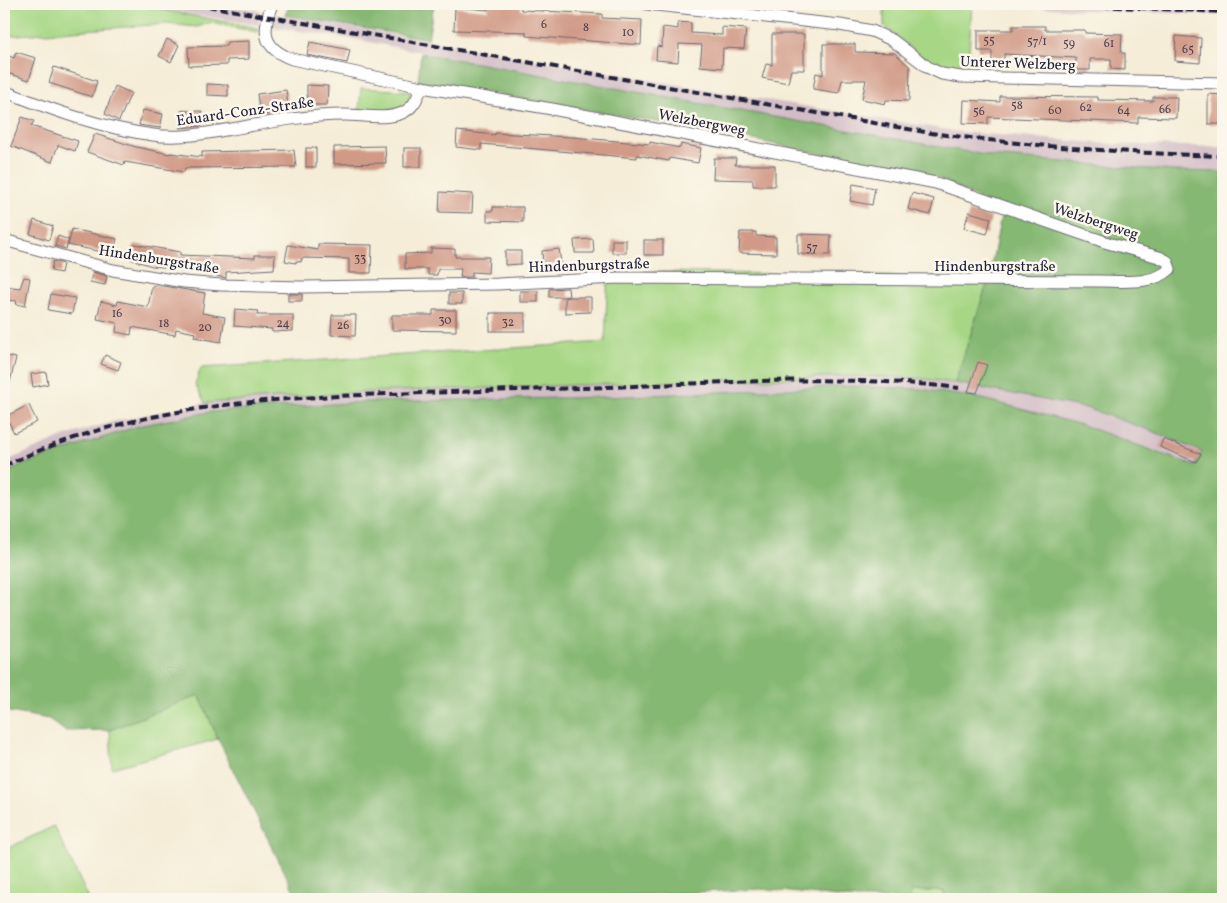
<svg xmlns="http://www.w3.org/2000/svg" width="1227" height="903" viewBox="0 0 1227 903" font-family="Vollkorn,serif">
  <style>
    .industrial { fill: #d2bdc6 }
    .green { fill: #a7d785; stroke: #647c60 }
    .forest { fill: #85b872; stroke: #546d56 }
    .building { fill: #d19a87 }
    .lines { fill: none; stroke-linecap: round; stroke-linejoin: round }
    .minor-casing { stroke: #6c6972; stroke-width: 13 }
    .minor { stroke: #fff; stroke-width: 11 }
    .rail { stroke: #22223b; stroke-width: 4; stroke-dasharray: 8 4; stroke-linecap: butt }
    .labels { text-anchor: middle; stroke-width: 5; stroke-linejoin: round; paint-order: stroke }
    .number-label { font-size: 12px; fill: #4e404e }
    .street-label { font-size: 15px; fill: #22223b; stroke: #fbf7ec }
  </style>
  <rect width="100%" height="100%" fill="#fbf7ec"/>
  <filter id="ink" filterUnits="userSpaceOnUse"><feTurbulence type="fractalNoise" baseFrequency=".02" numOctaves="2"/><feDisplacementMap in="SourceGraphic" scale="10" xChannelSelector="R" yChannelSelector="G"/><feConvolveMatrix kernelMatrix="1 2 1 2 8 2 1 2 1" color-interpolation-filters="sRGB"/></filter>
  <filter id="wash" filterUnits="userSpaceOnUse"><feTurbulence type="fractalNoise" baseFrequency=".0096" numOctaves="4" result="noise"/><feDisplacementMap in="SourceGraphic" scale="20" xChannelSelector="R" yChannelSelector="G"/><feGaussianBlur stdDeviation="1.12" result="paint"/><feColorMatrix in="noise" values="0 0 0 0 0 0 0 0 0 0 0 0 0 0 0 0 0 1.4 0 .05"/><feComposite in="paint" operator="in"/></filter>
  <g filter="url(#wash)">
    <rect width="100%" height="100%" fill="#f5edd7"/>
    <g class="industrial">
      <polygon points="131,4 223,4 261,11 259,25"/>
      <polygon points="972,4 1223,4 1223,15 1105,11"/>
      <polygon points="274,14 743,96 960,132 1108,144 1223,147 1223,172 1174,171 990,156 535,74 359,40 272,27"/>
      <polygon points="850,376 919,378 984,387 1086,408 1152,431 1202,452 1195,466 1082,425 983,399 921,389 851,386 607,397 363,402 210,412 138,426 20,466 4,473 4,462 65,436 115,421 205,403 364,392"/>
    </g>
    <g class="green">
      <polygon points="4,4 131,4 258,28 258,32 210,23 197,27 166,24 4,36"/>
      <path d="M884,4h88l-4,63c-12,-1 -25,0 -36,-5 -17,-8 -33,-25 -48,-36z"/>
      <path d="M361,88l49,3v9c-17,14 -31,12 -51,11z"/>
      <polygon points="608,271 989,278 955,383 919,378 850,376 364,392 205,403 195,384 201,368 605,342"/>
      <polygon points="199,694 218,739 112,768 110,730"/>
      <polygon points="54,826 89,899 4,899 4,850"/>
      <rect x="910" y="891" width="34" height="8"/>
    </g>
    <g class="forest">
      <path d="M290,4h84c19,14 38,6 60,0l-6,35 -143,-24z"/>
      <polygon points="421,53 990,156 1174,171 1223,172 1223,899 945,899 944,891 911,891 910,899 857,899 761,889 558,899 298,899 218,739 199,695 110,730 65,731 49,719 4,711 4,474 19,466 138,426 210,412 363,402 607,397 851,386 921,389 983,399 1082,425 1195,466 1202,452 1152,431 1086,408 955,383 989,278 1002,211 938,178 705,130 418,81"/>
    </g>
    <g id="blocks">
      <g class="building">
        <polygon points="488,4 521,6 521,10 602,14 602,18 642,20 641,45 526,36 526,32 454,30 455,7 488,10"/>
        <polygon points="678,22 691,23 691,33 722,35 722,27 746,29 744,49 723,48 722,68 700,66 702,45 679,44 678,62 656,60 657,46 662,47 663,27 678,29"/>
        <polygon points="1013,26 1045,26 1045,30 1085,30 1085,33 1122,34 1121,53 1125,53 1125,70 1111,69 1111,59 1090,59 1090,70 1076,70 1076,58 1004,54 1004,66 992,67 992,51 978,51 978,30 1013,30"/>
        <polygon points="772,34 804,34 804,70 791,70 788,83 762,78 766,64 772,65"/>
        <polygon points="1176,36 1201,38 1200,63 1175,61"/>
        <polygon points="167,39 179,45 171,62 159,56"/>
        <polygon points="249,41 249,59 227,60 227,65 189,66 188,47 226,46 227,42"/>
        <polygon points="310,42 350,50 347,63 307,55"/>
        <polygon points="823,44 855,44 855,52 895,53 910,67 909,101 886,100 885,104 862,99 866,80 842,80 839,93 813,89 816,73 823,75"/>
        <polygon points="16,52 36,58 29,80 4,72 4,54 14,58"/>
        <polygon points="54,67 97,81 92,97 49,83"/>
        <polygon points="207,84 228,85 228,96 207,95"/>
        <polygon points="307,85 328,86 327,105 307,105"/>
        <polygon points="115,86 131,93 119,121 105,114"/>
        <polygon points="286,90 289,111 260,115 257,94"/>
        <polygon points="1208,94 1223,95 1223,124 1208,124"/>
        <polygon points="1000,96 1098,97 1098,100 1153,101 1153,97 1177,97 1176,118 1138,117 1138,123 988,117 988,124 963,123 964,100 1000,102"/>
        <polygon points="143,110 163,114 160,128 139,125"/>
        <polygon points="181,111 202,111 202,126 180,128"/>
        <polygon points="22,117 34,121 31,126 78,141 75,151 58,145 52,162 11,146"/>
        <polygon points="457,131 495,135 495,133 572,137 650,144 650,142 680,148 681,144 701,148 698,163 670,158 669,161 637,155 637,158 481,144 481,150 456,147"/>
        <polygon points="95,134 136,147 170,154 170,153 202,157 202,152 294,150 296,167 185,168 184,172 125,162 124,165 87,152"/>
        <polygon points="385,146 386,163 334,164 334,147"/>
        <rect x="306" y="148" width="10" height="19"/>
        <rect x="404" y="148" width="17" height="19"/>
        <polygon points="714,158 736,158 735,165 775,165 775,186 753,186 753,180 713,179"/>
        <polygon points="853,184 875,188 872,205 850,201"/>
        <polygon points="440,192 473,194 472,213 439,212"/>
        <polygon points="912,193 934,199 930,215 908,209"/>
        <polygon points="493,207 523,207 523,222 487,221 487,211 493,211"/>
        <polygon points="969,212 991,218 987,234 964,228"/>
        <polygon points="34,220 53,226 49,240 30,234"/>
        <polygon points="72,229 117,239 113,254 68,245"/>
        <polygon points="740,232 756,232 756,236 776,237 776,254 739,253"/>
        <polygon points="798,234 831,235 830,255 798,254"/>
        <polygon points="58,236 69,240 66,249 55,246"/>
        <polygon points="593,239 594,253 575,253 574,240"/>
        <rect x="612" y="240" width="14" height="13"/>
        <rect x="644" y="240" width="19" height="15"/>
        <polygon points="134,244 180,252 180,255 255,258 255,255 275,255 274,269 226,272 226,278 216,276 216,272 152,266 130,259"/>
        <polygon points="318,244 372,245 371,273 349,273 349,259 302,258 301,262 296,261 296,263 285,261 288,245 318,250"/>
        <polygon points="431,248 455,249 455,257 489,257 488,273 472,272 472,277 460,277 461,269 438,269 437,275 428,275 428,269 405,269 405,254 431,253"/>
        <polygon points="559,249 561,263 543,266 542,251"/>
        <polygon points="505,251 521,251 521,264 505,265"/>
        <polygon points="53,261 63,264 61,273 51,271"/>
        <polygon points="93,272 107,276 105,285 90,282"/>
        <polygon points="24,277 30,278 25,306 16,304 17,301 4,300 5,286 20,288"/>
        <polygon points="157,285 205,293 202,313 225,317 221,342 194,337 195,333 176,329 175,335 132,327 131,335 116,332 117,323 97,319 101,301 117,305 118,301 148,307 152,286"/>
        <polygon points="568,288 569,297 549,297 549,289"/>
        <rect x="520" y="291" width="18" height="11"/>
        <rect x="449" y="293" width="13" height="11"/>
        <polygon points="51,294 75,298 72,314 48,310"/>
        <rect x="288" y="294" width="14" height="7"/>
        <polygon points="565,297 591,297 591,312 565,313"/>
        <polygon points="235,309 258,311 257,315 293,315 293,331 272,332 272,329 234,326"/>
        <polygon points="433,310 456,310 456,331 392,330 392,315 433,315"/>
        <rect x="490" y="313" width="35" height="18"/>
        <polygon points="332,315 356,315 355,336 331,335"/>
        <polygon points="4,355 16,358 7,393 4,392"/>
        <polygon points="105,355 121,362 118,370 101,364"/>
        <polygon points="978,362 987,365 977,393 968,392"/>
        <polygon points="46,372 48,384 33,387 31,374"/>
        <polygon points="29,405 37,422 14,433 6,416"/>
        <polygon points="1163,439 1201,454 1196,462 1160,447"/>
      </g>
    </g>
  </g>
  <g filter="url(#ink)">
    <use href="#blocks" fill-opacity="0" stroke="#6c6972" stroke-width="1"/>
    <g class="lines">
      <g class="minor-casing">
        <g id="minor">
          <polyline points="647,4 840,25 872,31 892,40 929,68 942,74 961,77 1223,83"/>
          <path d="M4,91c48,19 98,37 149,44 26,4 53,-2 79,-6 38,-7 75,-14 113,-14 18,0 41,5 57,-2 12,-5 15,-15 20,-26"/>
          <path d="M4,240l109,30 71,12 37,3 82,2 195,-3 120,-6 482,3c22,0 54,4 70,-12l-3,-8 -8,-4 -51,-14 -172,-60 -384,-74 -130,-22 -130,-28c-30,-11 -30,-28 -20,-55"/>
        </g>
      </g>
      <use href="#minor" class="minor"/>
      <g class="rail">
        <path d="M196,4l735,129c97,13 194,20 292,23"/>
        <polyline points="1054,4 1223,12"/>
        <path d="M4,466c126,-59 246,-67 383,-72 64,-2 129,-4 194,-6 125,-4 253,-15 378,0"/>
      </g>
    </g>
  </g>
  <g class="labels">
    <g class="number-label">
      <text x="544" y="28">6</text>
      <text x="586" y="31">8</text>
      <text x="628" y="36">10</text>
      <text x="989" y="44">55</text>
      <text x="1037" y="45">57/1</text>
      <text x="1069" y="47">59</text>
      <text x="1109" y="47">61</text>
      <text x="1188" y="53">65</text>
      <text x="1017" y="109">58</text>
      <text x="1086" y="111">62</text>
      <text x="1165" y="113">66</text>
      <text x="1055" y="114">60</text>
      <text x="1124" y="114">64</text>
      <text x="979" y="115">56</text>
      <text x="812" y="251">57</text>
      <text x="360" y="262">33</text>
      <text x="117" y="317">16</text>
      <text x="445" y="324">30</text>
      <text x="508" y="326">32</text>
      <text x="164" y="327">18</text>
      <text x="283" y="327">24</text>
      <text x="343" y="329">26</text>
      <text x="205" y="331">20</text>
    </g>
    <g class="street-label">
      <text transform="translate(1018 63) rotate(2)" y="5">Unterer Welzberg</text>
      <text transform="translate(245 111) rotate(-8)" y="5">Eduard-Conz-Straße</text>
      <text transform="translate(702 122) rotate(11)" y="5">Welzbergweg</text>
      <text transform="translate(1096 221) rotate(18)" y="5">Welzbergweg</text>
      <text transform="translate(159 259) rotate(9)" y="5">Hindenburgstraße</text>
      <text transform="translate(589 265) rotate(-2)" y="5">Hindenburgstraße</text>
      <text x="995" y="271">Hindenburgstraße</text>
    </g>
  </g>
  <rect width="1227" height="903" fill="none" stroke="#fbf7ec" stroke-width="20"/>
</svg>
